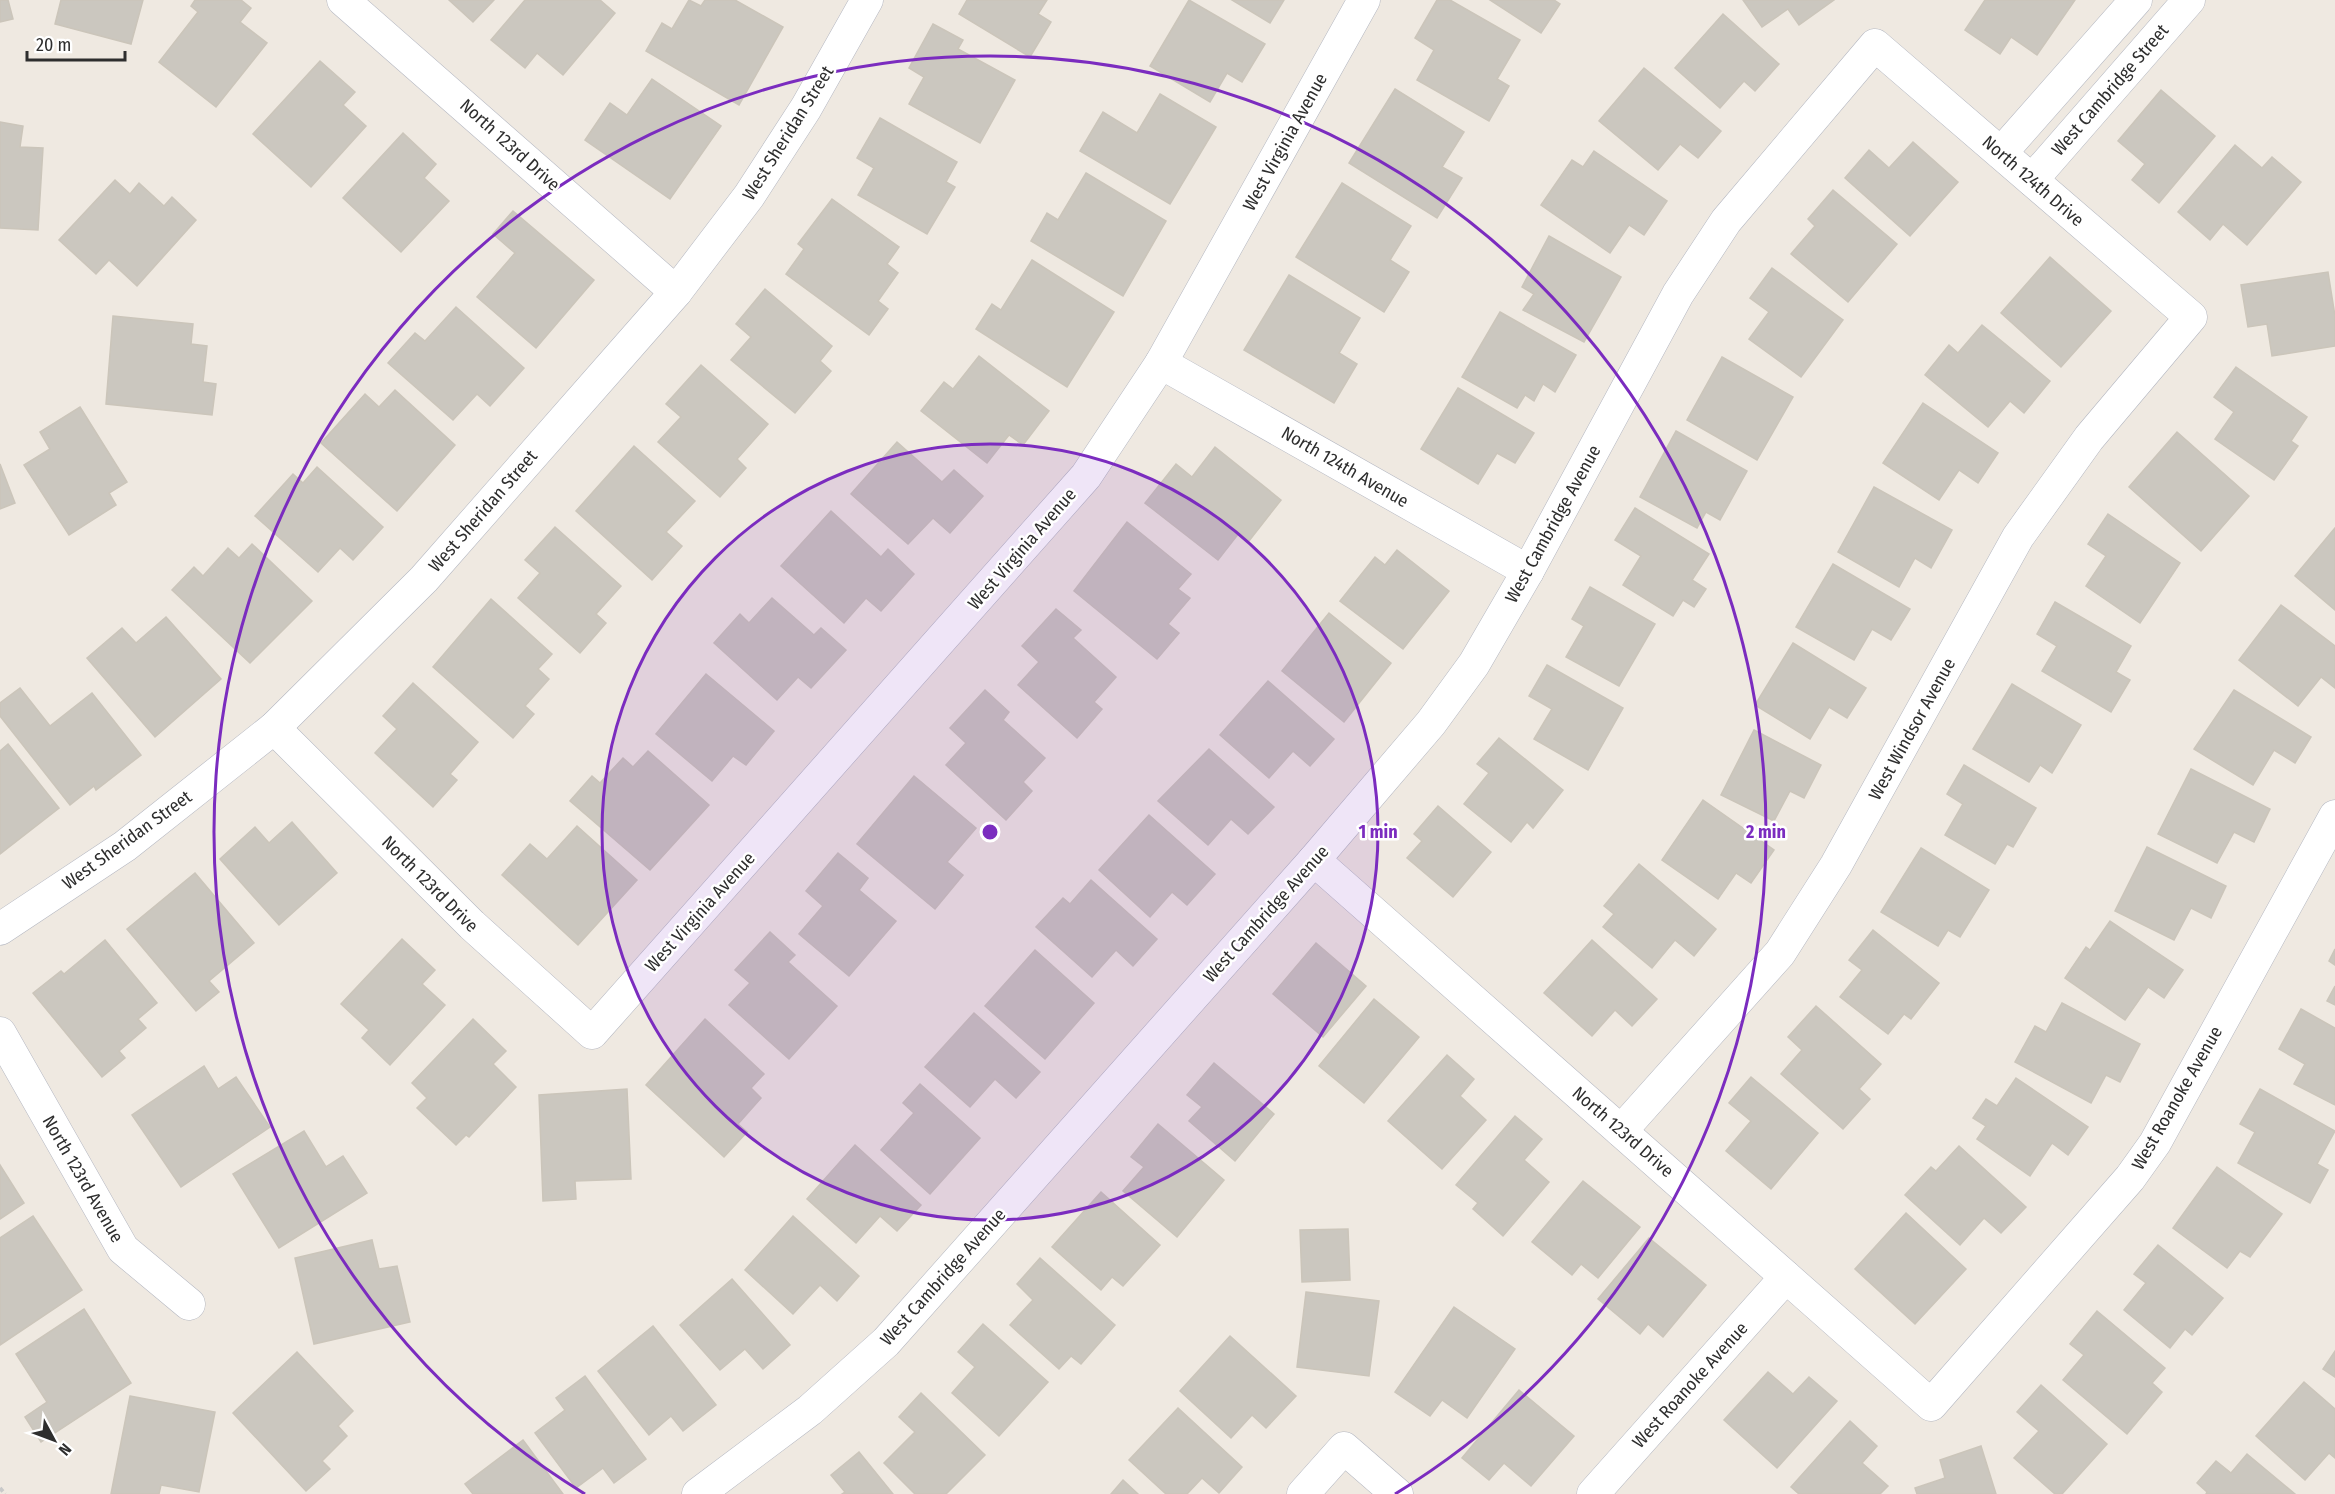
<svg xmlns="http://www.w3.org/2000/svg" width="2335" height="1494" viewBox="0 0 2335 1494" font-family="'Fira Sans Condensed',sans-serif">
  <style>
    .building { fill: #cbc7bf; stroke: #cbc5ba; stroke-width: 1.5 }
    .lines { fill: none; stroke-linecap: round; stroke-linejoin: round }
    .street-casing { stroke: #b4b7c1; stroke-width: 33 }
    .path { stroke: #c9c9c9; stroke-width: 4; stroke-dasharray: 4.5 3; stroke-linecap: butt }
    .street { stroke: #fff; stroke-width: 32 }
    .ring { fill: none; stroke: #7b2cbf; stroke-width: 3 }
    .labels { text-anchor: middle; stroke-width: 5; stroke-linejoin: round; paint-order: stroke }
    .street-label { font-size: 18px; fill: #2e2e2e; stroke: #fff }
    .centre { fill: #7b2cbf; stroke: #fff; stroke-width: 3 }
    .ring-label { font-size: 18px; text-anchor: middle; font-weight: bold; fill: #7b2cbf; stroke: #fff; stroke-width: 5; stroke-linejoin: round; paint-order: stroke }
  </style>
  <rect width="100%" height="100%" fill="#efe9e1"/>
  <g class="building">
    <polygon points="0,0 8,0 13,19 0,22"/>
    <polygon points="61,0 143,0 131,44 55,24"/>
    <polygon points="195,0 241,0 251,8 240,22 267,43 216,107 159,62 198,12 191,6"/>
    <polygon points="449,0 494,0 473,22"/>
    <polygon points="525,0 600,0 615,13 563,75 537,53 525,68 491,40"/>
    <polygon points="689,0 701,6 705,0 735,0 783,27 739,105 646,51 662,23 672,29"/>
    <polygon points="967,0 1047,0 1038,14 1051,22 1030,57 959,14"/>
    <polygon points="1189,0 1265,44 1242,82 1227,73 1210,102 1150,66"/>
    <polygon points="1232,0 1284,0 1270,23"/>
    <polygon points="1437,0 1450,0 1520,40 1497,79 1509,86 1489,121 1417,80 1434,50 1415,38"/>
    <polygon points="1490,0 1554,0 1560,4 1541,33"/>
    <polygon points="1743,0 1834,0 1799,25 1788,9 1762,27"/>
    <polygon points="1985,0 2075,0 2037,55 2011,37 2000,54 1965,30"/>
    <polygon points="1723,14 1779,64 1755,91 1744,81 1720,108 1675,68"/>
    <polygon points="933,24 963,40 958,49 1015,80 980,143 909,104 924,77 909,68"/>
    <polygon points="320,61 355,92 343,105 366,126 311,187 253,134"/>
    <polygon points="1644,68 1721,131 1698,158 1680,144 1658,170 1599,121"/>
    <polygon points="652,79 721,126 670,199 585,140 610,103 627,115"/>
    <polygon points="1395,89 1464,132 1442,167 1462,178 1437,218 1349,163"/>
    <polygon points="2161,90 2215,136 2159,203 2132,180 2145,164 2118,141"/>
    <polygon points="1160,94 1216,127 1170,204 1080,151 1103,112 1137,133"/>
    <polygon points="880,118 957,162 946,182 955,187 927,234 858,195 874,168 857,158"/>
    <polygon points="0,122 23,126 20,147 43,148 38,230 0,228"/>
    <polygon points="403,133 436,164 424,178 449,201 401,252 343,198"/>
    <polygon points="1913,142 1958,182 1910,236 1845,178 1869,150 1889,168"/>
    <polygon points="2235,145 2262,168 2272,157 2301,182 2247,245 2223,224 2210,240 2178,212"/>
    <polygon points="1594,151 1667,201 1644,235 1629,225 1610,253 1541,205 1572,160 1583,167"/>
    <polygon points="1086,173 1166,221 1123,296 1031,241 1047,213 1058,220"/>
    <polygon points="115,180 130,194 139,183 164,206 172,197 196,220 137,286 109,260 96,274 59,240"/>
    <polygon points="1342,183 1411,226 1390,260 1409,272 1384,312 1296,257"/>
    <polygon points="1833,190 1897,244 1848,302 1791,254 1815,226 1808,219"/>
    <polygon points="832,199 899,247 887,264 898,273 878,301 888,309 869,335 786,274 804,249 798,244"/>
    <polygon points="513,211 594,280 536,348 477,297 515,253 493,234"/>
    <polygon points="1549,236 1621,277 1584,342 1523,310 1534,294 1522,287"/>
    <polygon points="2050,257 2111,311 2061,367 2001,313"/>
    <polygon points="1032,260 1114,312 1067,387 976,329 992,304 1001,310"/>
    <polygon points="1772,268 1843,320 1801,377 1749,339 1769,312 1750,298"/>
    <polygon points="2328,272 2335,316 2335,346 2272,356 2267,324 2248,327 2241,285"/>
    <polygon points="1289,275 1360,318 1339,353 1357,364 1334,403 1244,350"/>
    <polygon points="765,289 832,346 820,361 831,371 795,413 731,360 751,337 736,324"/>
    <polygon points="456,307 524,368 490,406 477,394 453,420 388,363 415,333 425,341"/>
    <polygon points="1500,312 1576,355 1555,392 1543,384 1534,401 1525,395 1517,408 1462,377"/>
    <polygon points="113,316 193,324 191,344 207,346 203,382 216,384 212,415 106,404"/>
    <polygon points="1982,325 2050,381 2024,413 2010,401 1988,427 1925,375 1949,345 1958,353"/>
    <polygon points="979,356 1049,411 1023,445 1009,435 987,463 921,411 944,382 953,389"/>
    <polygon points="1722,357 1793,397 1757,460 1687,420"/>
    <polygon points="701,365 768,424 737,459 746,468 720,497 658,442 681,417 666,404"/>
    <polygon points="2236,367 2307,417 2291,441 2298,446 2274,480 2215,439 2234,412 2214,397"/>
    <polygon points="1458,388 1534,433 1515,463 1497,453 1478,484 1421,449"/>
    <polygon points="395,390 455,445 397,511 321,443 365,394 379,407"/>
    <polygon points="1923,403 1998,453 1978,483 1959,470 1939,500 1883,463"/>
    <polygon points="80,407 127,482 109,493 116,505 69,535 24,465 50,449 40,432"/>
    <polygon points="1676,431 1747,471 1720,520 1706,512 1697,528 1640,497"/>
    <polygon points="2177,432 2249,496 2201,551 2129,487"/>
    <polygon points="897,442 942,482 954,470 983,496 950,533 933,518 908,544 851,494"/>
    <polygon points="634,446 695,501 666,532 682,546 652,580 576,511"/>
    <polygon points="1215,447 1281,500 1249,541 1239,533 1218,560 1145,503 1176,464 1192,477"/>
    <polygon points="0,464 15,503 0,509"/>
    <polygon points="317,467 383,527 353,560 340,548 318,572 255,516 293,474 303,483"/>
    <polygon points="1874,487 1952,530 1931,568 1915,558 1899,587 1838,552"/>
    <polygon points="1635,508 1709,554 1692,580 1706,589 1694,607 1683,600 1673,616 1623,585 1641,556 1615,540"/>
    <polygon points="831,511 881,557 888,549 914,574 881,611 866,598 844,623 781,566"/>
    <polygon points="2108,514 2180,563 2140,623 2086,586 2106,556 2088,544"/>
    <polygon points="1127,522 1191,574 1178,589 1190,598 1168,624 1179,633 1157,659 1074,591"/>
    <polygon points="555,527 621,586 596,614 606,623 580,653 518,598 540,573 525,560"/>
    <polygon points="2335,528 2335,610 2295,576"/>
    <polygon points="252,544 312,601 250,663 172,590 194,567 203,576 228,548 239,558"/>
    <polygon points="1397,550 1449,591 1403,649 1340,601 1375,557 1385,565"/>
    <polygon points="1833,564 1910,609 1891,640 1872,629 1854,660 1796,627"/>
    <polygon points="1590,587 1655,624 1619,686 1566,657 1584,626 1572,619"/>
    <polygon points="772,598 814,635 821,628 846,650 811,688 798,677 777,700 714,643 740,614 749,623"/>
    <polygon points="491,599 552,654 538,669 549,679 525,706 534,714 513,738 433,667"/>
    <polygon points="2055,602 2131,646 2116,672 2130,680 2111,712 2042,671 2057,646 2037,634"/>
    <polygon points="2281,605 2335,646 2335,688 2321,677 2298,706 2239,660"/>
    <polygon points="1056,609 1081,630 1073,638 1116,677 1094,702 1102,709 1077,738 1018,685 1039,662 1022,646"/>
    <polygon points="1329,613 1391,663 1344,722 1282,671"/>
    <polygon points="166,617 221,679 155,737 87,658 122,628 136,643"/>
    <polygon points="1793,643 1866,688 1847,718 1829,707 1810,739 1755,705"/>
    <polygon points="1547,665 1623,708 1588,770 1534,739 1552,709 1529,696"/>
    <polygon points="706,674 774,731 746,765 733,756 712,781 656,734"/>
    <polygon points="1268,681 1334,739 1310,766 1293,751 1269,778 1220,735"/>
    <polygon points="413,683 478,742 450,774 457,780 433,807 375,753 397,729 383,716"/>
    <polygon points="2012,684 2081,725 2052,773 2040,765 2029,782 1973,749"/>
    <polygon points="20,688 50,726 92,693 141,755 96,790 94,786 70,805 0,716 0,703"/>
    <polygon points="985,690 1009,712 1003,720 1045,758 1023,782 1032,791 1006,820 946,765 966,743 950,728"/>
    <polygon points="2234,690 2311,737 2295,763 2274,750 2253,785 2194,749"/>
    <polygon points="1754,730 1821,765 1804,798 1790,791 1774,821 1721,795"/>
    <polygon points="1499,738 1563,790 1533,828 1527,822 1511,842 1464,804 1489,773 1477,764"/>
    <polygon points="8,744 59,808 0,854 0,751"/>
    <polygon points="1209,749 1274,807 1248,834 1231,819 1208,845 1158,801"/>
    <polygon points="648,751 709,805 650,870 570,801 592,776 600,783 623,758 633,767"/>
    <polygon points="1964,765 2036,808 2013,847 2007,844 1995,864 1945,835 1963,804 1947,794"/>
    <polygon points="2191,769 2270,809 2254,842 2234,832 2217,863 2158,834"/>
    <polygon points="914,776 976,828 947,862 963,875 935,909 857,844"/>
    <polygon points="1703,800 1774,850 1751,883 1736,873 1718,899 1662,860"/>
    <polygon points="1438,806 1491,852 1453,897 1407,858 1422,841 1414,834"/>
    <polygon points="1149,815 1215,874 1187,905 1172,892 1150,917 1099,870"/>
    <polygon points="292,822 337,873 279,925 220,859 255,827 269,843"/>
    <polygon points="577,826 637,880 578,945 502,875 530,844 547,859"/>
    <polygon points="2147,847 2226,886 2211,918 2191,908 2174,940 2115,911"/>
    <polygon points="1921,848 1989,890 1960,937 1948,930 1938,946 1881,912"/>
    <polygon points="838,853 868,878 859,890 896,921 849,976 799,934 823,906 806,891"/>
    <polygon points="1639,864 1716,929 1694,956 1675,940 1652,968 1603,927 1614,914 1604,906"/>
    <polygon points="195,873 254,943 209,981 219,992 196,1011 127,929"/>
    <polygon points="1091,880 1157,939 1133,966 1116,950 1092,977 1036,927 1063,898 1070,904"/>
    <polygon points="2110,921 2183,970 2164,998 2148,987 2125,1020 2065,978 2086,947 2090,950"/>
    <polygon points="1873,930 1939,983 1911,1019 1904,1014 1888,1034 1840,997 1862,970 1849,960"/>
    <polygon points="770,932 795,955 788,962 837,1006 789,1059 729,1005 750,983 735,970"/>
    <polygon points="402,939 435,970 422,984 445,1005 390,1065 362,1038 369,1030 341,1004"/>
    <polygon points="105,940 157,1003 138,1019 146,1028 119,1051 125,1058 102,1077 33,993 61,971 64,974"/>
    <polygon points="1592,940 1657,999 1632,1026 1615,1010 1592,1036 1544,993"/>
    <polygon points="1316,943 1366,986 1323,1037 1273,994"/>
    <polygon points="2335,949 2335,965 2329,961"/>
    <polygon points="1035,950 1094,1003 1045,1059 985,1006"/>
    <polygon points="2335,986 2335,1005 2327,1001"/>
    <polygon points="1374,999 1419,1037 1364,1103 1319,1066"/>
    <polygon points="2062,1003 2140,1044 2120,1082 2106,1075 2091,1103 2015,1062 2035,1026 2046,1032"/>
    <polygon points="1816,1006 1881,1064 1859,1089 1870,1099 1843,1129 1781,1074 1802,1050 1788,1037"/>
    <polygon points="2301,1009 2335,1028 2335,1105 2294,1084 2305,1064 2279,1049"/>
    <polygon points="974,1013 1040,1072 1016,1098 995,1079 970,1107 925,1067"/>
    <polygon points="473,1019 506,1051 493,1064 516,1087 469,1137 466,1135 456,1145 417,1108 427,1098 412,1083"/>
    <polygon points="705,1019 764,1074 751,1088 761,1098 738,1124 747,1132 724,1157 646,1085"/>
    <polygon points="1447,1055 1474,1079 1460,1096 1486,1120 1442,1169 1388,1121"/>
    <polygon points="1214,1063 1274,1114 1235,1161 1189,1121 1202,1107 1187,1095"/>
    <polygon points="204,1066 218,1089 236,1077 270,1127 181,1187 132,1115"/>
    <polygon points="1751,1077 1818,1133 1771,1189 1726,1151 1751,1121 1729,1103"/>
    <polygon points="2016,1078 2088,1127 2068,1155 2052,1143 2030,1176 1977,1139 1986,1126 1973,1118 1986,1099 1997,1106"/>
    <polygon points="920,1084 980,1138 930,1194 881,1150 914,1113 903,1103"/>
    <polygon points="627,1089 631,1179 575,1181 576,1199 543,1201 539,1095"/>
    <polygon points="2260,1089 2335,1131 2317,1164 2328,1170 2310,1203 2238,1163 2255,1132 2240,1124"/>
    <polygon points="1515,1116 1542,1139 1524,1160 1549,1182 1503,1236 1473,1209 1478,1203 1456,1185"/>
    <polygon points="1158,1124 1224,1180 1177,1237 1123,1191 1144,1167 1131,1157"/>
    <polygon points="304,1131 326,1167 343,1156 367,1193 279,1248 233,1174"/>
    <polygon points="855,1145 921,1205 897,1231 880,1216 856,1243 807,1199"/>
    <polygon points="1959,1146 2026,1207 2001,1233 1984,1218 1960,1245 1905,1195 1931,1167 1936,1171"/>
    <polygon points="0,1165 24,1203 0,1219"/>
    <polygon points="2217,1167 2282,1214 2250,1257 2240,1251 2227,1268 2173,1228"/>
    <polygon points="1583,1181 1640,1227 1598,1278 1581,1264 1572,1275 1532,1242"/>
    <polygon points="1101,1192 1160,1245 1123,1286 1112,1277 1101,1290 1052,1247"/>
    <polygon points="1906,1213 1966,1269 1915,1324 1855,1269"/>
    <polygon points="33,1216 82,1290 0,1345 0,1238"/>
    <polygon points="793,1216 859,1276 837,1301 820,1285 793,1314 745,1270"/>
    <polygon points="1348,1229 1350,1280 1302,1282 1300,1230"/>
    <polygon points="1649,1238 1706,1285 1663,1337 1648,1324 1640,1334 1598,1299"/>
    <polygon points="372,1240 379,1269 397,1266 410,1322 314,1344 295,1258"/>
    <polygon points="2158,1245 2223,1298 2192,1335 2185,1329 2170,1348 2124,1310 2146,1283 2134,1274"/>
    <polygon points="1040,1258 1115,1325 1081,1364 1071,1356 1059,1369 1010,1325 1033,1300 1017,1284"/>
    <polygon points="732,1279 790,1345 763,1369 745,1349 720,1370 680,1325"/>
    <polygon points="1306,1292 1379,1301 1369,1376 1297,1367"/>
    <polygon points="1454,1307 1515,1349 1467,1418 1442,1400 1430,1416 1395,1392"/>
    <polygon points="84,1309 131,1383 41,1442 25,1417 47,1402 16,1354"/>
    <polygon points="2097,1311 2165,1368 2152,1383 2162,1392 2127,1434 2063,1380 2084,1355 2070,1344"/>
    <polygon points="983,1324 1048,1382 999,1436 952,1393 975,1367 958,1352"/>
    <polygon points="653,1326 716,1405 683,1431 671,1416 649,1435 598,1371"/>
    <polygon points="1230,1336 1296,1396 1266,1428 1252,1415 1231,1438 1180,1391"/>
    <polygon points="2335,1351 2335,1377 2323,1369"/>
    <polygon points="297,1352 353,1411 338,1426 347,1436 322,1461 330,1469 306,1491 233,1413"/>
    <polygon points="1768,1372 1793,1394 1809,1377 1837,1401 1777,1468 1724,1420"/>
    <polygon points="585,1376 646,1459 614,1483 603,1468 576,1488 535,1433 565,1410 556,1398"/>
    <polygon points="2304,1382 2335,1409 2335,1458 2329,1453 2305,1480 2256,1436"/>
    <polygon points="2041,1385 2107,1444 2062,1494 2055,1494 2014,1458 2039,1431 2017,1412"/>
    <polygon points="1519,1390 1574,1436 1531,1486 1504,1463 1489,1480 1462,1458"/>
    <polygon points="921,1393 985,1455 946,1494 915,1494 884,1463 915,1432 899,1417"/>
    <polygon points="130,1396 215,1412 199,1492 161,1485 159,1494 111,1494"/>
    <polygon points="1178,1408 1242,1467 1219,1493 1202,1478 1187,1494 1166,1494 1129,1460"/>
    <polygon points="1850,1421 1877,1446 1862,1463 1888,1486 1880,1494 1799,1494 1791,1487"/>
    <polygon points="523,1440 563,1494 473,1494 465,1484"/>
    <polygon points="1981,1446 1996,1494 1917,1494 1915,1488 1945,1478 1940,1460"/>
    <polygon points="859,1452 893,1494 842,1494 845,1492 831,1475"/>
    <polygon points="2247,1454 2295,1494 2206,1494 2207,1492 2197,1483 2216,1461 2231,1473"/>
    <polygon points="1123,1480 1138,1494 1111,1494"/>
  </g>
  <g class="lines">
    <g class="street-casing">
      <g id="street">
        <polyline points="343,0 676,292"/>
        <polyline points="2001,153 2136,0"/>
        <polyline points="2032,180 2189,0"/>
        <polyline points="1161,363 1528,571"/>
        <polyline points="274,728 472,925 592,1033 1086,476 1161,363 1364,0"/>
        <polyline points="1314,860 1931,1405 2130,1178 2155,1143 2335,816"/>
        <polyline points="0,929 125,846 274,728 424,579 676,292 749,196 806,108 867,0"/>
        <polyline points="0,1033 123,1249 189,1304"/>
        <polyline points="698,1494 810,1410 886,1342 1314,860 1431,723 1474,664 1528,571 1678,294 1726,221 1875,45 2191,317 2089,438 2018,537 1836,865 1780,953 1621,1131"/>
        <polyline points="1303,1494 1344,1448 1397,1494"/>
        <polyline points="1593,1494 1786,1277"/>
      </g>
    </g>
    <polyline class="path" points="0,1488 5,1494"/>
    <use href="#street" class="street"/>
  </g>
  <circle cx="990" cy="832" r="388" fill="#7b2cbf" fill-opacity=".12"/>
  <g class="ring">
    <circle cx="990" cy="832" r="388"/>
    <path d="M585 1494A776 776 0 1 1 1395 1494"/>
  </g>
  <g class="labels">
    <g class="street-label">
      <text transform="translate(2110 90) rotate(-49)" y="6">West Cambridge Street</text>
      <text transform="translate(788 133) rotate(-58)" y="6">West Sheridan Street</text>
      <text transform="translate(1285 142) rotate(-61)" y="6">West Virginia Avenue</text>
      <text transform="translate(510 145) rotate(42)" y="6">North 123rd Drive</text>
      <text transform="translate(2033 181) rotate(41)" y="6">North 124th Drive</text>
      <text transform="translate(1345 467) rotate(30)" y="6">North 124th Avenue</text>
      <text transform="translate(483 511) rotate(-49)" y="6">West Sheridan Street</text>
      <text transform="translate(1553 524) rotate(-61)" y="6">West Cambridge Avenue</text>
      <text transform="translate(1022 549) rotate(-49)" y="6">West Virginia Avenue</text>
      <text transform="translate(1912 729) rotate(-61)" y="6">West Windsor Avenue</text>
      <text transform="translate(127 840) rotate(-36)" y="6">West Sheridan Street</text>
      <text transform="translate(430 884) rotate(45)" y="6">North 123rd Drive</text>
      <text transform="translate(700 912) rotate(-48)" y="6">West Virginia Avenue</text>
      <text transform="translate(1266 914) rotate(-48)" y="6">West Cambridge Avenue</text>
      <text transform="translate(2177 1098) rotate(-60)" y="6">West Roanoke Avenue</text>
      <text transform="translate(1623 1132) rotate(41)" y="6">North 123rd Drive</text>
      <text transform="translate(83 1179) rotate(60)" y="6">North 123rd Avenue</text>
      <text transform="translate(943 1277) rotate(-48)" y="6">West Cambridge Avenue</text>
      <text transform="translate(1690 1385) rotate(-48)" y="6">West Roanoke Avenue</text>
    </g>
  </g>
  <circle cx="990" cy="832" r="9" class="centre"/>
  <g class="ring-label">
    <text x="1378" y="838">1 min</text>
    <text x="1766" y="838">2 min</text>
  </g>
  <g transform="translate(54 1440) rotate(131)" stroke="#ffffff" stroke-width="4.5" paint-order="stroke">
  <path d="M0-4.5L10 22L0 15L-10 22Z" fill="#2e2e2e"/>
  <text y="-9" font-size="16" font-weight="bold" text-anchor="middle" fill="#2e2e2e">N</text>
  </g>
  <path d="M27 51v9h98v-9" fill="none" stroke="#2e2e2e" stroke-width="3"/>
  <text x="36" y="51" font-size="18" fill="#2e2e2e" stroke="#ffffff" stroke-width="4.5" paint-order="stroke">20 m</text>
</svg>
